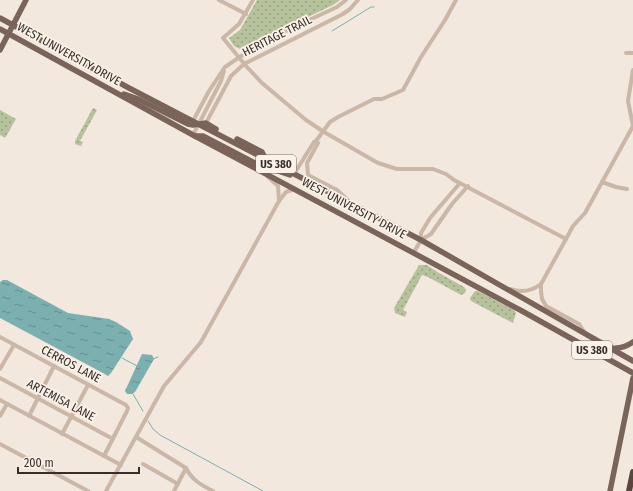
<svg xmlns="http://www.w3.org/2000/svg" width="633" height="491" viewBox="0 0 633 491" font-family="'Fira Sans Condensed',sans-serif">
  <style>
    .grass { fill: url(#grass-dots) }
    .water { fill: url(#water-ripples) }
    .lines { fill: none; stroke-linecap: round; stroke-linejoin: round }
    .stream { stroke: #7bafb0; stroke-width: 1 }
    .minor { stroke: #cbb7a8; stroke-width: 4 }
    .major { stroke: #7a6359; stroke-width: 5.5 }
    .highway { stroke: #59473f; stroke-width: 6 }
    .labels { text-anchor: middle; stroke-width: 3.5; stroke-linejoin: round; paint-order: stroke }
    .shield { fill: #faf2e9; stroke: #726862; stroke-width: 1 }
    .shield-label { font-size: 11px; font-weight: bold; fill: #382d28 }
    .street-label { font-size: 12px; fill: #382d28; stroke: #faf2e9 }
  </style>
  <defs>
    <pattern id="grass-dots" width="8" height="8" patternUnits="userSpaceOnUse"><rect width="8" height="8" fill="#b6c29c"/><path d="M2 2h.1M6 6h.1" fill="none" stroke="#959e7f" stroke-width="1.8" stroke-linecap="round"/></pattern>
    <pattern id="water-ripples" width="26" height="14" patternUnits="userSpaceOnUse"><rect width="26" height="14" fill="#7bafb0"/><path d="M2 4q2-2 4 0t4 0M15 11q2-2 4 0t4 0" fill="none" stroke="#668f8f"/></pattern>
  </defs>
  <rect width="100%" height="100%" fill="#f2e8dd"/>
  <g class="grass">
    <polygon points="257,0 340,0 333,5 240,49 234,46 229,38 240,30"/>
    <polygon points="93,108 97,110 80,141 83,142 81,146 75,144 75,141"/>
    <polygon points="0,110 16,119 5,138 0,135"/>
    <polygon points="419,265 427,265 439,273 464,287 466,290 465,293 461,295 428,277 422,275 403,310 407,312 405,317 395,313 394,308"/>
    <polygon points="475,291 478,291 514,310 516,313 513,323 471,301 470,298"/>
  </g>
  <g class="water">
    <polygon points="3,280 7,280 68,313 109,319 116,322 130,331 133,339 111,373 108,376 103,373 0,318 0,282"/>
    <polygon points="142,354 152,355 154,359 135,392 132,394 127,394 125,391"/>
  </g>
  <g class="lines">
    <g class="stream">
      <polyline points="332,31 371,7 374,7"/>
      <polyline points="122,358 137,366"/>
      <polyline points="153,359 158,357"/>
      <polyline points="133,394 143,411"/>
      <polyline points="148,421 153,429 160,435 263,491"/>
    </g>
    <g class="minor">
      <polyline points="219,0 246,14"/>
      <path d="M253,0l-14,24 -16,14 23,28 16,17 44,37 18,12 54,31 19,6h36l13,5 8,6 112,59 -25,45c-9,7 -19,9 -31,5"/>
      <polyline points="626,53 633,53"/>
      <polyline points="193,121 209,91 225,67 262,42 337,7 346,0"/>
      <polyline points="206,123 231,76 244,64 343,14 350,9 358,0"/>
      <polyline points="193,135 221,81 224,71"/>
      <polyline points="316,141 318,143 307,163 308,175 337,190 349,201"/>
      <polyline points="294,174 314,142 316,141 330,122 338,117 374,99 382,99 403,90 421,57 445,20 456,0"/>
      <polyline points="268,177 278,186 279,201"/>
      <polyline points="602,182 616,187 627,189"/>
      <polyline points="566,239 573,226 585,213 633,126 628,101 633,70"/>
      <polyline points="421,240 431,234 452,204 468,186"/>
      <polyline points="414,252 421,240 421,233 430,218 460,183"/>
      <polyline points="541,284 541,291 542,299 546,306 579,324 585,333"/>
      <polyline points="0,337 126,405 128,408 127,411 104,456"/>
      <polyline points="0,369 14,345"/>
      <polyline points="0,378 113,439"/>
      <polyline points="0,400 121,465"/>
      <polyline points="0,416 7,404"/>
      <polyline points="29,416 54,366"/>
      <polyline points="62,434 88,385"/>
      <path d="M136,437l50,31c6,12 15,17 27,23"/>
      <polyline points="0,444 88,491"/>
      <polyline points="143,464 178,484"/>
      <polyline points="106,491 164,386 201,342 279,201 286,192 295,189"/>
      <polyline points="174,491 186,468"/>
    </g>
    <g class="major">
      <polyline points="0,18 129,88 421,240 633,361"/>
      <polyline points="0,29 193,135 522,311 633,373"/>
      <polyline points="0,50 26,0"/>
      <polyline points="124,94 138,99 188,124 193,125 206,123 216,129"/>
      <polyline points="195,136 203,136 257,164 290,175"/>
      <polyline points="237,139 262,152 265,158"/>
      <path d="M611,348c8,1 15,-1 22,-6"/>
      <polyline points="610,491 633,378"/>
    </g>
    <polyline class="highway" points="629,491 633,472"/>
  </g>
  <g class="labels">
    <g class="shield">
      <rect x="256" y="155" width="40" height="18" rx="3"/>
      <rect x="572" y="341" width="40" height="18" rx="3"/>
    </g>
    <g class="shield-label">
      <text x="276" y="168">US 380</text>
      <text x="592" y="354">US 380</text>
    </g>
    <g class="street-label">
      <text transform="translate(277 36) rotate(-27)" y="4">HERITAGE TRAIL</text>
      <text transform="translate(69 54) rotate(29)" y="4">WEST UNIVERSITY DRIVE</text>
      <text transform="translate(354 208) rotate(28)" y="4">WEST UNIVERSITY DRIVE</text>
      <text transform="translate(71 364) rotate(28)" y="4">CERROS LANE</text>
      <text transform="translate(61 400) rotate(28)" y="4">ARTEMISA LANE</text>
    </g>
  </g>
  <path d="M18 467v6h121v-6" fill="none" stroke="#382d28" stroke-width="2"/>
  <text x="24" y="467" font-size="12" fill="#382d28" stroke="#faf2e9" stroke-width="3" paint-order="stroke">200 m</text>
</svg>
